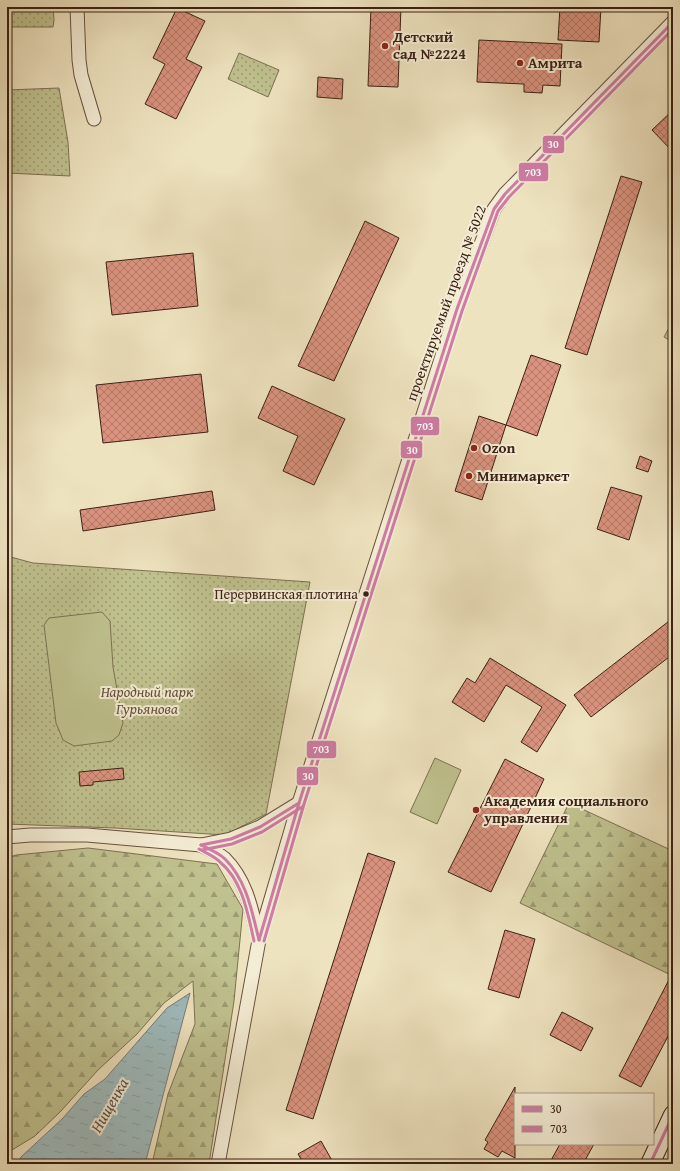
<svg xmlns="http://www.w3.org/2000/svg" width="680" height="1171" viewBox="0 0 680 1171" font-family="'Gentium Book Plus',serif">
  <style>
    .forest { fill: url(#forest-firs); stroke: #7d7052 }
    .park { fill: url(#park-dots); stroke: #7d7052 }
    .garden { fill: #bfc18e; stroke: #7d7052 }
    .water { fill: url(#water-ripples); stroke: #767d7a }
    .building { fill: url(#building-cross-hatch); stroke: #3b2015 }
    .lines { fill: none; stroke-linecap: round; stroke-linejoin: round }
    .street-casing { stroke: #685140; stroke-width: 15 }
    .secondary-casing { stroke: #3b2015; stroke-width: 20 }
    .street { stroke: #f4edd5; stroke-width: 13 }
    .secondary { stroke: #f4edd5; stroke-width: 18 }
    .bus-1-casing { stroke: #f4edd5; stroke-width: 6 }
    .bus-2-casing { stroke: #f4edd5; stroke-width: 6 }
    .bus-1 { stroke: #ce7ca3; stroke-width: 3 }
    .bus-2 { stroke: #ce7ca3; stroke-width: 3 }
    .poi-dot { fill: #8f2418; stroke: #f4edd5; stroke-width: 1.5 }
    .bus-dot { fill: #3b2015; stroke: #f4edd5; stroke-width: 1.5 }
    .labels { text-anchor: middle; stroke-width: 4; stroke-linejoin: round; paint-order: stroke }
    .bus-label { font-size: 14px; fill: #3b2015; stroke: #f4edd5; text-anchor: end }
    .poi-label { font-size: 15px; font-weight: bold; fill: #3b2015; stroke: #f4edd5; text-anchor: start }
    .street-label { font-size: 15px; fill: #3b2015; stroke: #f4edd5 }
    .park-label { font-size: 15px; font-style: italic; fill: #635039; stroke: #f4edd5 }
    .water-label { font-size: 16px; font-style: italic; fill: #594e47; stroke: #f4edd5 }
    .line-badge { stroke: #f4edd5; stroke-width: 1.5 }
    .badge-label { font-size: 11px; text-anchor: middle; font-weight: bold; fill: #fff }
  </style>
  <defs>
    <pattern id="forest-firs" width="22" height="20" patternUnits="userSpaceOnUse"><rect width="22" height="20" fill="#bfc18e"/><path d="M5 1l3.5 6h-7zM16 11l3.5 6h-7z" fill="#9c9c73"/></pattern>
    <pattern id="park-dots" width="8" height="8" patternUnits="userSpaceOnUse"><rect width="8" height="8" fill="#bfc18e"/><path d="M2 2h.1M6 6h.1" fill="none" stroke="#9c9c73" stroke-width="1.8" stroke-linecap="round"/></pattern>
    <pattern id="water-ripples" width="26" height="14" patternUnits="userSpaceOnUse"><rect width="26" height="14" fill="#9ebbbd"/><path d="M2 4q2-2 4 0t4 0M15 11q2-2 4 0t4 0" fill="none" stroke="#89a0a2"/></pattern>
    <pattern id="building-cross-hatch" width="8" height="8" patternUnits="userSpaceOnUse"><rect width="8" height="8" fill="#db937f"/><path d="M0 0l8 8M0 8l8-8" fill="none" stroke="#b37867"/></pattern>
  </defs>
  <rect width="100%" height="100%" fill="#eee3bf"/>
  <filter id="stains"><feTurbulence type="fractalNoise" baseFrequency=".005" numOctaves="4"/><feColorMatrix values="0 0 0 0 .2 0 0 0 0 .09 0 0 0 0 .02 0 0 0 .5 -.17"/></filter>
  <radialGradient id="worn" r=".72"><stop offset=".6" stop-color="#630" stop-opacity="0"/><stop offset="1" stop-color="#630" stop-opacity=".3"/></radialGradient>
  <g class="forest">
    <polygon points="569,803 673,851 673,976 520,903"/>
    <polygon points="88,848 217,864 243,909 234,1001 209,1164 152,1164 168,1094 195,1024 193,981 164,1003 137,1034 98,1070 61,1111 35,1136 7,1153 7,858 16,855"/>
  </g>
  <g class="park">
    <polygon points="7,7 53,7 54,20 53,27 7,27"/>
    <polygon points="239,53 279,70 268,97 228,79"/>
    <polygon points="59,88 68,142 70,176 7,173 7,90"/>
    <polygon points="7,556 33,563 310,582 266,814 225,835 115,828 7,824"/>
  </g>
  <g class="garden">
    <polygon points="673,320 673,342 664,337"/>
    <polygon points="102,612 110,621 113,667 123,723 119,735 112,741 74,746 63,740 56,723 44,625 49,618"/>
    <polygon points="435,758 461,770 437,824 410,812"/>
  </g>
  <polygon class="water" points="190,993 145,1164 18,1164 21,1157 63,1118 84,1094 105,1079 167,1008"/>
  <g class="building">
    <polygon points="371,7 401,7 398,87 368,86"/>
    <polygon points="560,7 601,7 599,42 558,40"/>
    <polygon points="177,8 205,21 186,59 202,67 176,119 145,104 165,64 153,58"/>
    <polygon points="479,40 562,44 560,86 543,85 542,93 524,92 524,84 477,82"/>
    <polygon points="318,77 343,79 342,99 317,97"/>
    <polygon points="673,110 673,152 652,130"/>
    <polygon points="621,176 642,182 587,355 565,348"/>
    <polygon points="365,221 399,238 334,381 298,366"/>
    <polygon points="193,253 198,306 112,315 106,262"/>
    <polygon points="531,355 561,365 537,436 506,425"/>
    <polygon points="201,374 208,432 103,443 96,385"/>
    <polygon points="272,386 345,419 314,485 283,471 298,436 258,418"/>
    <polygon points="479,416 506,425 482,500 455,491"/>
    <polygon points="640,456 652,461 648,472 636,468"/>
    <polygon points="611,487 642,496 629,540 597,529"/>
    <polygon points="212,491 215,510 83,531 80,510"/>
    <polygon points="673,618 673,654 591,717 574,695"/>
    <polygon points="490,658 566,705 537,752 521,742 542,707 506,685 484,722 452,702 467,678 475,683"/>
    <polygon points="505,759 544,779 491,892 448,872"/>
    <polygon points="123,768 124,779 93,782 93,785 80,786 79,772"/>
    <polygon points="368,853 395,862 313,1119 286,1110"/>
    <polygon points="505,930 535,939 519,998 488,989"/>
    <polygon points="673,972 673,1027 641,1087 619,1076"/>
    <polygon points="562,1012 593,1028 581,1051 550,1035"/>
    <polygon points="515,1087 515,1158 502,1151 498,1157 484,1149 488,1142 485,1140"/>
    <polygon points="321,1141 334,1164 304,1164 298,1154"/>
    <polygon points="560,1144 594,1144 583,1164 549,1164"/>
  </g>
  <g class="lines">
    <g class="street-casing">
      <g id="street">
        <polyline points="77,7 79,60 81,75 94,119"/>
        <polyline points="7,837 30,835 87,835 201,845 231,839 260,827 299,803"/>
        <path d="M201,845c8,4 17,8 24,14 22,22 27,53 34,81"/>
        <polyline points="218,1164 259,940 299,803 457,309 494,209 505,194 673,22"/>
      </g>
    </g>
    <g class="secondary-casing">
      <polyline id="secondary" points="650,1164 673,1115"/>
    </g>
    <use href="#street" class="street"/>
    <use href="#secondary" class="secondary"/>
    <g class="bus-1-casing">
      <g id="bus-1">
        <path d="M201,845c8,4 18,8 24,14 22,22 27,53 34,81"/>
        <polyline points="201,845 231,839 260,827 299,803"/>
        <polyline points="259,940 299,803 457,309 494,209 505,194 673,22"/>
        <polyline points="650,1164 673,1115"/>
      </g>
    </g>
    <g class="bus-2-casing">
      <g id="bus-2">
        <path d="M199,849c7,4 15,7 21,13 23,19 28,53 34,79"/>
        <polyline points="202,850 232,844 262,832 302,807"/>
        <polyline points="264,941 304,804 462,311 498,211 509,197 673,29"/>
      </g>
    </g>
    <use href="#bus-1" class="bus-1"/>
    <use href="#bus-2" class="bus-2"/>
  </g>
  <g class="poi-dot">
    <circle cx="385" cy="46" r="4"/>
    <circle cx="520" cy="63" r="4"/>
    <circle cx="474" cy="448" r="4"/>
    <circle cx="469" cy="476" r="4"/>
    <circle cx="476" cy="810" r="4"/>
  </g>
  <circle class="bus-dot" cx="366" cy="594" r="3.5"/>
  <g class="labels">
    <g class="bus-label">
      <text x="358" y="599">Перервинская плотина</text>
    </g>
    <g class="poi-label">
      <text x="393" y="42">Детский<tspan x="393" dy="17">сад №2224</tspan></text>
      <text x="528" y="68">Амрита</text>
      <text x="482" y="453">Ozon</text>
      <text x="477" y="481">Минимаркет</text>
      <text x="484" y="806">Академия социального<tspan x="484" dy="17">управления</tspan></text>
    </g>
    <g class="street-label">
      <text transform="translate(446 303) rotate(-70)" y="5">проектируемый проезд № 5022</text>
    </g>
    <g class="park-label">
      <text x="147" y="697">Народный парк<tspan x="147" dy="17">Гурьянова</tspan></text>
    </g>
    <g class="water-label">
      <text transform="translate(109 1105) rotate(-60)" y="6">Нищенка</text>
    </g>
  </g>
  <g class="line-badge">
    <rect x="542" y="135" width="23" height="19" rx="4" fill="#ce7ca3"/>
    <rect x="518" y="162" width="31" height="20" rx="4" fill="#ce7ca3"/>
    <rect x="410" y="416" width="30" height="20" rx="4" fill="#ce7ca3"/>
    <rect x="400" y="440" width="23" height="19" rx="4" fill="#ce7ca3"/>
    <rect x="306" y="740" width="31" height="19" rx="4" fill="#ce7ca3"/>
    <rect x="296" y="766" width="23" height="20" rx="4" fill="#ce7ca3"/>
  </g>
  <g class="badge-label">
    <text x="553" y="148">30</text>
    <text x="533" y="176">703</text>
    <text x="425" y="430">703</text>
    <text x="412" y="454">30</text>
    <text x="321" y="753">703</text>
    <text x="308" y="780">30</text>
  </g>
  <rect width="680" height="1171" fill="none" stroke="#eee3bf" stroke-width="24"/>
  <rect x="8" y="8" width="664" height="1155" fill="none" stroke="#3b2015" stroke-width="2"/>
  <rect x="12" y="12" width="656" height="1147" fill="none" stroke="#3b2015"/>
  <rect x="514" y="1093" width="140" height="52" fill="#f4edd5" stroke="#aa9b88"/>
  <rect x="522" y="1106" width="20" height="6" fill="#ce7ca3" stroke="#aa9b88"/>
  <text x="550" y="1113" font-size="12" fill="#3b2015">30</text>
  <rect x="522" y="1126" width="20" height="6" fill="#ce7ca3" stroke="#aa9b88"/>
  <text x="550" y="1133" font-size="12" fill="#3b2015">703</text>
  <rect width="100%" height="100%" filter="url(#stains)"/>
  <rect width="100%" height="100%" fill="url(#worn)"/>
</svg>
